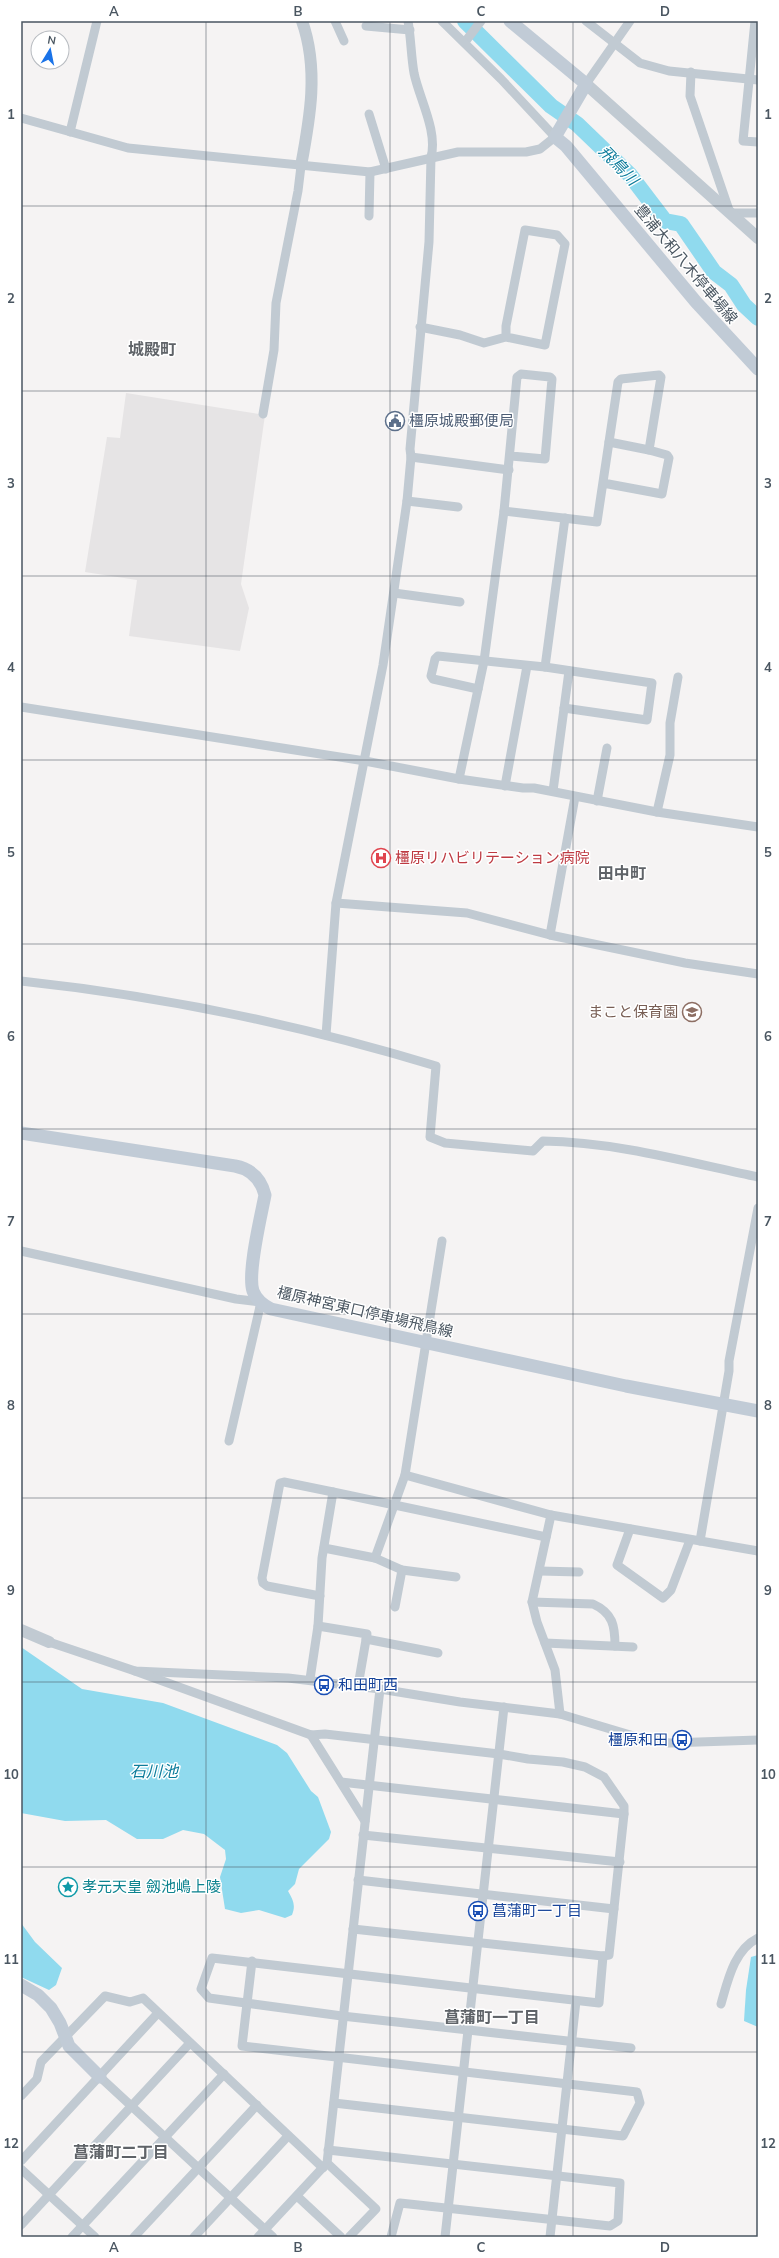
<svg xmlns="http://www.w3.org/2000/svg" width="779" height="2258" viewBox="0 0 779 2258" font-family="Mulish,'Noto Sans JP',sans-serif">
  <style>
    .education { fill: #e6e4e5 }
    .water { fill: #90daee }
    .lines { fill: none; stroke-linecap: round; stroke-linejoin: round }
    .river { stroke: #90daee; stroke-width: 16 }
    .minor { stroke: #c1cad2; stroke-width: 9 }
    .tertiary { stroke: #c1cad2; stroke-width: 12 }
    .secondary { stroke: #c1cbd6; stroke-width: 13 }
    .grid { fill: none; stroke: #4a5661; stroke-width: 1; stroke-opacity: 0.55 }
    .labels { text-anchor: middle; stroke-width: 3; stroke-linejoin: round; paint-order: stroke }
    .street-label { font-size: 15px; fill: #4a5661; stroke: #fff }
    .service-label { font-size: 15px; fill: #4e5e75; stroke: #fff; text-anchor: start }
    .health-label { font-size: 15px; fill: #be3a42; stroke: #fff; text-anchor: start }
    .education-label { font-size: 15px; fill: #785e54; stroke: #fff; text-anchor: end }
    .transit-label { font-size: 15px; fill: #164399; stroke: #fff; text-anchor: start }
    .culture-label { font-size: 15px; fill: #0d838f; stroke: #fff; text-anchor: start }
    .water-label { font-size: 16px; font-style: italic; fill: #0c7c9b; stroke: #fff }
    .neighbourhood-label { font-size: 16px; font-weight: bold; fill: #5f6368; stroke: #fff }
    .neatline { fill: none; stroke: #4a5661; stroke-width: 1.5 }
    .grid-label { font-size: 13px; text-anchor: middle; font-weight: bold; fill: #4a5661 }
  </style>
  <rect width="100%" height="100%" fill="#f5f3f3"/>
  <polygon class="education" points="126,393 265,415 241,584 249,608 240,651 129,636 137,580 85,572 107,437 120,438"/>
  <g class="water">
    <path d="M21,1647l61,42 81,14 114,42 10,8 24,38 7,6 13,35 -2,7 -30,30 -4,15 -7,7c5,9 8,14 4,24l-7,3 -26,-8 -18,3 -16,-4 -5,-32 6,-18 -1,-9 -21,-16 -21,-4 -20,9h-26l-31,-19 -41,1 -44,-8z"/>
    <polygon points="21,1923 35,1942 62,1968 56,1985 49,1990 21,1977"/>
    <polygon points="758,1955 758,2027 744,2021 746,1990 751,1957"/>
  </g>
  <g class="lines">
    <polyline class="river" points="465,21 551,106 577,124 630,175 665,221 681,224 714,272 731,285 744,305 758,318"/>
    <g class="minor">
      <polyline points="335,21 344,41"/>
      <polyline points="586,21 640,63 669,71 758,80"/>
      <polyline points="755,21 743,141 758,142"/>
      <polyline points="366,26 410,30"/>
      <polyline points="465,42 481,21"/>
      <polyline points="691,72 690,96 730,213 758,213"/>
      <polyline points="586,84 630,21"/>
      <polyline points="369,114 386,169"/>
      <polyline points="21,118 128,148 370,172 458,152 526,152 540,149 555,137 501,79 442,21"/>
      <polyline points="70,132 97,21"/>
      <polyline points="369,216 370,172"/>
      <polyline points="420,327 460,335 484,343 506,337 545,345 565,244 557,235 525,230 506,326 506,337"/>
      <polyline points="263,414 274,350 276,303 298,191 301,166"/>
      <polyline points="609,442 649,450"/>
      <polyline points="411,457 509,470"/>
      <polyline points="407,501 458,507"/>
      <path d="M504,511l93,11c7,-47 14,-94 21,-140l3,-3 38,-4 2,2 -12,73 18,5 2,3 -7,36 -59,-11"/>
      <polyline points="394,593 460,602"/>
      <polyline points="545,667 565,518"/>
      <polyline points="478,689 433,679 431,676 435,659 438,656 545,667 652,683 647,720 564,708"/>
      <polyline points="21,707 365,761 459,779 523,788 534,788 657,812 758,827"/>
      <polyline points="459,779 484,661 504,511 517,377 521,374 550,377 552,379 545,459 511,456"/>
      <polyline points="505,786 527,666"/>
      <polyline points="553,791 569,671"/>
      <polyline points="597,801 607,748"/>
      <polyline points="657,812 670,755 670,723 678,677"/>
      <polyline points="336,903 467,913 550,935 685,963 758,974"/>
      <polyline points="550,935 575,797"/>
      <path d="M21,981c140,15 280,44 415,85l-6,71 15,6 88,8 10,-10c73,1 144,21 215,36"/>
      <path d="M326,1035l10,-132 47,-238 24,-164 4,-44 -1,-8 19,-207 2,-85c7,-26 -12,-59 -17,-84 -3,-17 -3,-35 -6,-52"/>
      <polyline points="21,1251 236,1299 261,1302 229,1441"/>
      <polyline points="405,1475 551,1515 758,1551"/>
      <polyline points="551,1515 532,1602 537,1622 555,1670 560,1714"/>
      <polyline points="630,1529 617,1565 663,1598 671,1590 690,1540"/>
      <polyline points="700,1541 729,1371 729,1361 758,1208"/>
      <polyline points="324,1548 375,1558 402,1570 456,1577"/>
      <polyline points="375,1558 405,1475 442,1241"/>
      <polyline points="540,1571 579,1572"/>
      <polyline points="320,1596 267,1586 263,1583 262,1578 280,1483 284,1482 333,1492"/>
      <path d="M532,1602l61,2c20,9 22,22 22,42"/>
      <polyline points="395,1607 402,1570"/>
      <polyline points="318,1626 367,1634 358,1686"/>
      <polyline points="366,1639 438,1653"/>
      <polyline points="49,1642 135,1671 288,1678 380,1689 460,1702 560,1714 637,1737 669,1743 758,1740"/>
      <polyline points="545,1643 633,1647"/>
      <polyline points="135,1671 311,1735 325,1734 499,1754 528,1759 563,1762 585,1767 604,1777 624,1806 624,1814 609,1955 603,1956 599,2003 212,1958 201,1989 209,1998 342,2016 631,2048"/>
      <polyline points="310,1679 318,1626 322,1558 333,1492 546,1537"/>
      <polyline points="311,1735 365,1821"/>
      <polyline points="341,1782 624,1814"/>
      <polyline points="363,1835 620,1862"/>
      <polyline points="358,1880 614,1909"/>
      <polyline points="353,1929 603,1956"/>
      <polyline points="252,1961 242,2046 637,2092 640,2103 623,2136 334,2103"/>
      <path d="M721,2004c7,-24 13,-54 37,-66"/>
      <polyline points="100,2077 273,2237"/>
      <polyline points="21,2096 37,2079 41,2062 105,1996 130,2002 143,1998 323,2168"/>
      <polyline points="328,2150 620,2183 618,2221 610,2226 400,2203 391,2237"/>
      <polyline points="21,2161 158,2013"/>
      <polyline points="327,2163 376,2209 349,2237"/>
      <polyline points="21,2169 95,2237"/>
      <polyline points="297,2196 341,2237"/>
      <polyline points="21,2225 190,2043"/>
      <polyline points="72,2237 224,2074"/>
      <polyline points="134,2237 257,2105"/>
      <polyline points="194,2237 288,2136"/>
      <polyline points="258,2237 327,2163 380,1689"/>
      <polyline points="445,2237 504,1707"/>
      <polyline points="550,2237 576,2001"/>
    </g>
    <g class="tertiary">
      <polyline points="586,84 758,238"/>
      <path d="M301,166c9,-48 18,-97 1,-145"/>
      <polyline points="21,1630 49,1642"/>
    </g>
    <g class="secondary">
      <polyline points="510,21 586,84 555,137 566,146 696,302 758,369"/>
      <path d="M21,1133l214,33c16,3 26,13 30,29 -4,21 -18,78 -12,96 3,8 10,14 18,18l355,77 132,25"/>
      <polyline points="21,1985 38,1995 51,2008 60,2023 69,2046 100,2077"/>
    </g>
  </g>
  <path class="grid" d="M206,21v2216M390,21v2216M573,21v2216M21,206h737M21,391h737M21,576h737M21,760h737M21,944h737M21,1129h737M21,1314h737M21,1498h737M21,1682h737M21,1867h737M21,2052h737"/>
  <defs>
    <g id="civic-ring" transform="scale(1)"><circle r="9.5" fill="#fff" stroke="#5c6f8a" stroke-width="1.5"/><path d="M-.6-6.5H3V-4.5H.6V-3L4-1V1h2V6H-6V1h2V-1L-.6-3ZM-1.2 2.5V6h2.4V2.5Z" fill="#5c6f8a"/></g>
    <g id="hospital-ring" transform="scale(1)"><circle r="9.5" fill="#fff" stroke="#e0444e" stroke-width="1.5"/><path d="M-5-5h3v3.5h4V-5h3V5h-3V1.5h-4V5h-3Z" fill="#e0444e"/></g>
    <g id="school-ring" transform="scale(1)"><circle r="9.5" fill="#fff" stroke="#8d6e63" stroke-width="1.5"/><path d="M0-5L7-2L0 1L-7-2ZM-4 1L0 2.5L4 1V4Q0 6-4 4Z" fill="#8d6e63"/></g>
    <g id="bus-ring" transform="scale(1)"><circle r="9.5" fill="#fff" stroke="#1a4fb4" stroke-width="1.5"/><path d="M-5-6H5V4H4V6H2V4H-2V6H-4V4H-5ZM-3.5-4V0h7V-4ZM-3.5 1.2v1.5H-2V1.2ZM2 1.2v1.5H3.5V1.2Z" fill="#1a4fb4"/></g>
    <g id="sight-ring" transform="scale(1)"><circle r="9.5" fill="#fff" stroke="#0f9aa8" stroke-width="1.5"/><path d="M0-6L1.8-2.2L6-1.7L2.9 1.2L3.7 5.4L0 3.3L-3.7 5.4L-2.9 1.2L-6-1.7L-1.8-2.2Z" fill="#0f9aa8"/></g>
  </defs>
  <g fill-rule="evenodd">
    <use href="#civic-ring" x="395" y="421"/>
    <use href="#hospital-ring" x="381" y="858"/>
    <use href="#school-ring" x="692" y="1012"/>
    <use href="#bus-ring" x="324" y="1685"/>
    <use href="#bus-ring" x="682" y="1740"/>
    <use href="#sight-ring" x="68" y="1887"/>
    <use href="#bus-ring" x="478" y="1911"/>
  </g>
  <g class="labels">
    <g class="street-label">
      <text transform="translate(686 264) rotate(50)" y="5">豊浦大和八木停車場線</text>
      <text transform="translate(365 1312) rotate(13)" y="5">橿原神宮東口停車場飛鳥線</text>
    </g>
    <g class="service-label">
      <text x="409" y="426">橿原城殿郵便局</text>
    </g>
    <g class="health-label">
      <text x="395" y="863">橿原リハビリテーション病院</text>
    </g>
    <g class="education-label">
      <text x="678" y="1017">まこと保育園</text>
    </g>
    <g class="transit-label">
      <text x="338" y="1690">和田町西</text>
      <text x="668" y="1745" text-anchor="end">橿原和田</text>
      <text x="492" y="1916">菖蒲町一丁目</text>
    </g>
    <g class="culture-label">
      <text x="82" y="1892">孝元天皇 劔池嶋上陵</text>
    </g>
    <g class="water-label">
      <text transform="translate(619 165) rotate(46)" y="6">飛鳥川</text>
      <text x="154" y="1777">石川池</text>
    </g>
    <g class="neighbourhood-label">
      <text x="152" y="355">城殿町</text>
      <text x="622" y="879">田中町</text>
      <text x="492" y="2023">菖蒲町一丁目</text>
      <text x="121" y="2158">菖蒲町二丁目</text>
    </g>
  </g>
  <rect width="779" height="2258" fill="none" stroke="#ffffff" stroke-width="44"/>
  <g transform="translate(50 50) rotate(10)"><circle r="19" fill="#ffffff" stroke="#b7bbc0"/>
  <path d="M0-3L7 15L0 10L-7 15Z" fill="#1a73e8"/>
  <text y="-6" font-size="11" font-weight="bold" text-anchor="middle" fill="#4a5661">N</text>
  </g>
  <rect x="22" y="22" width="735" height="2214" class="neatline"/>
  <g class="grid-label">
    <text x="114" y="16">A</text>
    <text x="298" y="16">B</text>
    <text x="481" y="16">C</text>
    <text x="665" y="16">D</text>
    <text x="11" y="119">1</text>
    <text x="768" y="119">1</text>
    <text x="11" y="303">2</text>
    <text x="768" y="303">2</text>
    <text x="11" y="488">3</text>
    <text x="768" y="488">3</text>
    <text x="11" y="672">4</text>
    <text x="768" y="672">4</text>
    <text x="11" y="857">5</text>
    <text x="768" y="857">5</text>
    <text x="11" y="1041">6</text>
    <text x="768" y="1041">6</text>
    <text x="11" y="1226">7</text>
    <text x="768" y="1226">7</text>
    <text x="11" y="1410">8</text>
    <text x="768" y="1410">8</text>
    <text x="11" y="1595">9</text>
    <text x="768" y="1595">9</text>
    <text x="11" y="1779">10</text>
    <text x="768" y="1779">10</text>
    <text x="11" y="1964">11</text>
    <text x="768" y="1964">11</text>
    <text x="11" y="2148">12</text>
    <text x="768" y="2148">12</text>
    <text x="114" y="2252">A</text>
    <text x="298" y="2252">B</text>
    <text x="481" y="2252">C</text>
    <text x="665" y="2252">D</text>
  </g>
</svg>
